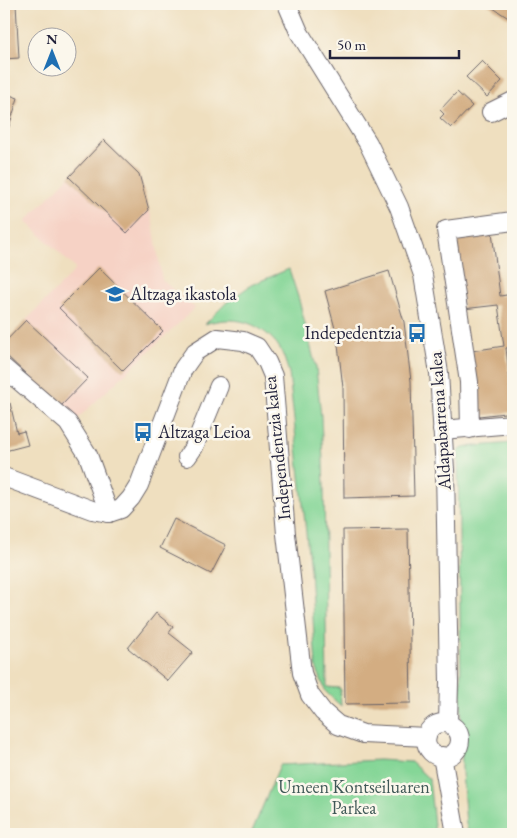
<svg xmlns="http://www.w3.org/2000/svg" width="517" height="838" viewBox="0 0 517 838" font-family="'EB Garamond',serif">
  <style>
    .built { fill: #f6d2c5 }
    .green { fill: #85d697; stroke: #547c69 }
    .building { fill: #d3ad82 }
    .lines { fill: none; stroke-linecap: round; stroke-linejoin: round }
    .minor-casing { stroke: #6a6469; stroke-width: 20 }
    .minor { stroke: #fff; stroke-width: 18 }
    .labels { text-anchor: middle; stroke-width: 5; stroke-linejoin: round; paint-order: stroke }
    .poi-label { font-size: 18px; fill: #22223b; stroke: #fbf7ec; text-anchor: start }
    .street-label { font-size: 18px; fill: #22223b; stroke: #fbf7ec }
    .park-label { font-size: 18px; fill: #405857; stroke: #fbf7ec }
  </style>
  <rect width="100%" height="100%" fill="#fbf7ec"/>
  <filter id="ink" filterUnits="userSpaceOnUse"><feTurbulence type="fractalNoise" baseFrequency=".02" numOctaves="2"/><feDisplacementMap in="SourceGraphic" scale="10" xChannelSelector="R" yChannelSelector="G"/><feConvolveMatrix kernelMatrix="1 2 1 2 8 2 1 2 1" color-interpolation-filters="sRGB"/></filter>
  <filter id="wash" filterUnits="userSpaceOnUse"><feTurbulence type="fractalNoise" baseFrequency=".0096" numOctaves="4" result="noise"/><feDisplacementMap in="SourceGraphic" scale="20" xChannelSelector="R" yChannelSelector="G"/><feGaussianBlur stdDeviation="1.12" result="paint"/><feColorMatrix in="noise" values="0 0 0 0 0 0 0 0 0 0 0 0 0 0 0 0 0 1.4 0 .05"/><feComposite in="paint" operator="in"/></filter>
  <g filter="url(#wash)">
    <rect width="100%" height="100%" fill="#efdfbf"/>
    <polygon class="built" points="104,140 139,174 153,223 162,280 195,308 75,421 4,353 4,343 76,269 26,221"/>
    <g class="green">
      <path d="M289,269l10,31 17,68 5,48 3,69 3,202 13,1 1,18 -15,-14 -10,-25 -6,-97 -21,-197c-3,-9 -6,-21 -12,-29 -19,-23 -44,-29 -72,-20l21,-21 25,-18z"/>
      <polygon points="513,443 513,834 469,834 466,824 462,772 458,452 464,447"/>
      <polygon points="379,760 411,762 429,779 435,834 251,834 280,765"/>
    </g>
    <g id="blocks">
      <g class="building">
        <polygon points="4,4 16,4 19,58 4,59"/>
        <polygon points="487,4 513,4 513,21"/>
        <polygon points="482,61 502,81 487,97 466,77"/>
        <polygon points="457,92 472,106 451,128 440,118 444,114 440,110"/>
        <polygon points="4,93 18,98 4,142"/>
        <polygon points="104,140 139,174 149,210 127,233 69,177"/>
        <polygon points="492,232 500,296 513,294 513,347 506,348 513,412 479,416 471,351 504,346 498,305 463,309 454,238"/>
        <polygon points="99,268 163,331 123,371 59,308"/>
        <polygon points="389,271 404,322 411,381 414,496 344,498 343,388 337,336 325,291"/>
        <polygon points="26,320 88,378 60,407 4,353 4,343"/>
        <polygon points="10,403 17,433 24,431 28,445 5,451 7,459 4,460 4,405"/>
        <polygon points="174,519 226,545 211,574 160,548"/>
        <polygon points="408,529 411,703 345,704 343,530"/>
        <polygon points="156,613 173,627 169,633 193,652 168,681 128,648"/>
      </g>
    </g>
  </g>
  <g filter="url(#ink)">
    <use href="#blocks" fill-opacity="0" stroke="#6a6469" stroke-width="1"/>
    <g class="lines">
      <g class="minor-casing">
        <g id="minor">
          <polyline points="287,4 299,32 368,143 399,207 423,275 439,373 445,470 449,682 448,723"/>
          <polyline points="491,112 513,101"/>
          <polyline points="4,368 68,423 88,455 109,513"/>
          <polyline points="470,429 469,382 446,230 513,221"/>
          <polyline points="442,430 513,424"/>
          <polyline points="187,457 194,447 219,386"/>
          <polyline points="4,477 92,510 109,513 121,509 131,498 139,485 183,369 195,352 217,338 243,341 257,347 267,362 273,376 286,534 302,673 310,695 323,712 338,725 363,734 427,737"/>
          <circle cx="443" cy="740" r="17"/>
          <polyline points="442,756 456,834"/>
        </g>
      </g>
      <use href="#minor" class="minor"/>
    </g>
  </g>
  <defs>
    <g id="school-bare" transform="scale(1.5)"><path d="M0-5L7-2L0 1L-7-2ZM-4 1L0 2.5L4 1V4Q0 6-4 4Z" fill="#1f6fb2" stroke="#fbf7ec" stroke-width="2.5" paint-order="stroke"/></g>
    <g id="bus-bare" transform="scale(1.5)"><path d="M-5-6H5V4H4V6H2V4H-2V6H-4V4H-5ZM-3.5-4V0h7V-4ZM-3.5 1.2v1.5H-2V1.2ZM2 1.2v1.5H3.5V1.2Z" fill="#1f6fb2" stroke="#fbf7ec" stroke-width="2.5" paint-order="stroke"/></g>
  </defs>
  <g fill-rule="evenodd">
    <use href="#school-bare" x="115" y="294"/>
    <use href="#bus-bare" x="417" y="333"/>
    <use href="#bus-bare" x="143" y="432"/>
  </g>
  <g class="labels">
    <g class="poi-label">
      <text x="130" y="300">Altzaga ikastola</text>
      <text x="402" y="339" text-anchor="end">Indepedentzia</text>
      <text x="158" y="438">Altzaga Leioa</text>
    </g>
    <g class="street-label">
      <text transform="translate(440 421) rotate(-94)" y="6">Aldapabarrena kalea</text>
      <text transform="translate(277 448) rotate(-96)" y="6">Independentzia kalea</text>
    </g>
    <g class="park-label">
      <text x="354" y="793">Umeen Kontseiluaren<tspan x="354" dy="21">Parkea</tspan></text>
    </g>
  </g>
  <rect width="517" height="838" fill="none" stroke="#fbf7ec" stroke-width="20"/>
  <g transform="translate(52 52)"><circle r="24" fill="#fbf7ec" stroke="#a4a2a5"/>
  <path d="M0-4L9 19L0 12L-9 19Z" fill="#1f6fb2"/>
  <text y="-8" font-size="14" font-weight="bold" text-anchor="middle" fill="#22223b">N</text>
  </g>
  <path d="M330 50v8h129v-8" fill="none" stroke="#22223b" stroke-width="2.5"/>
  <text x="337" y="50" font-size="15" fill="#22223b" stroke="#fbf7ec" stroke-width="4" paint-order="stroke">50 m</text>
</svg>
